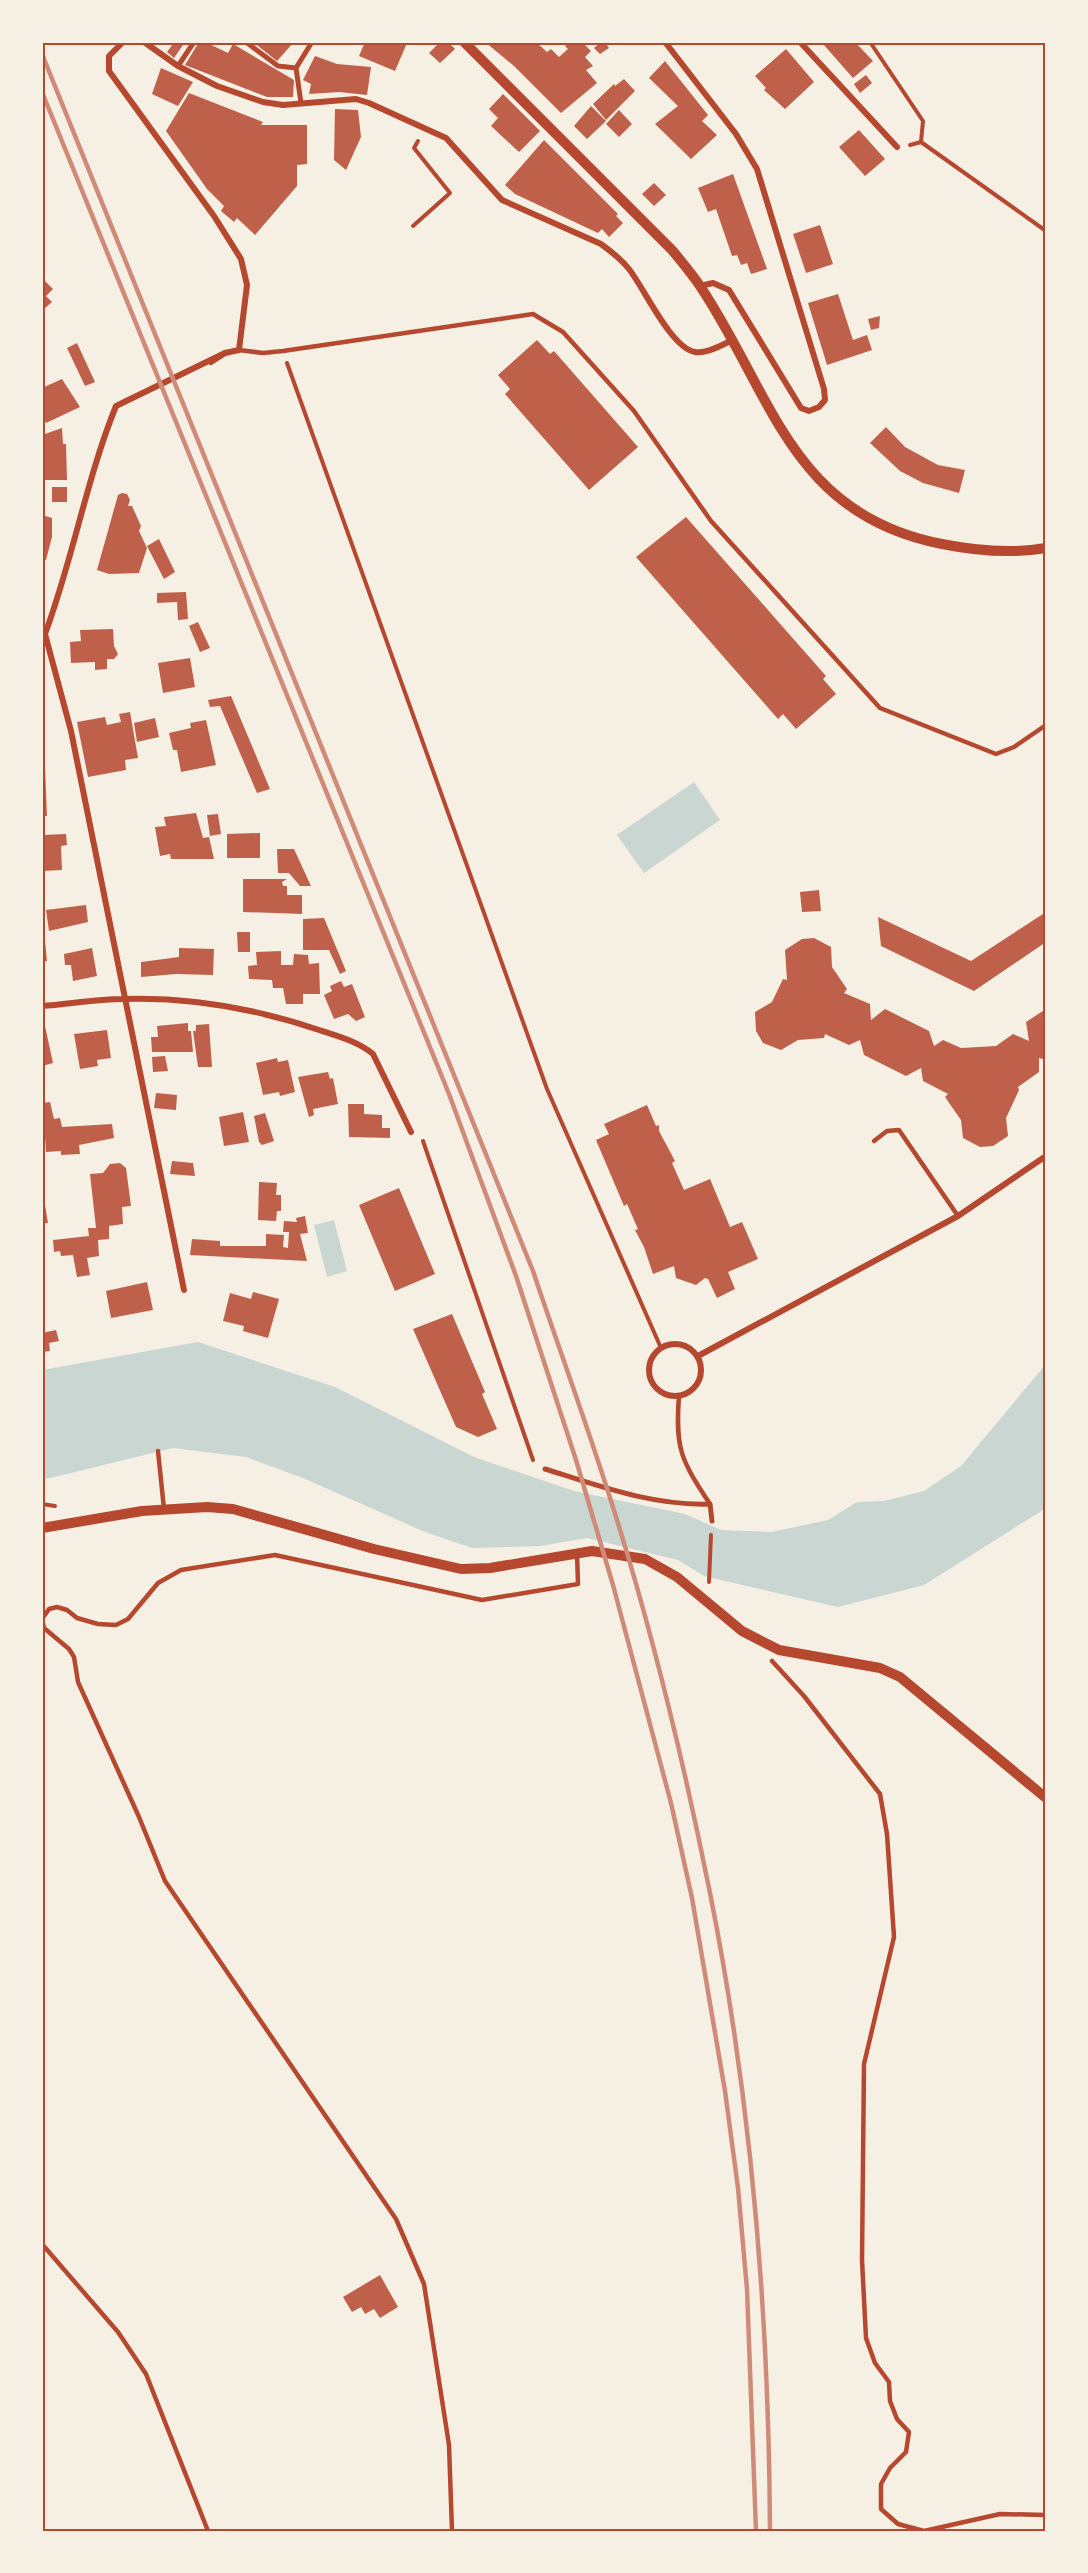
<svg xmlns="http://www.w3.org/2000/svg" width="1088" height="2573" viewBox="0 0 1088 2573" font-family="Quicksand,sans-serif">
  <style>
    .water { fill: #c9d6d2 }
    .building { fill: #bf614a }
    .lines { fill: none; stroke-linecap: round; stroke-linejoin: round }
    .path { stroke: #b5482f; stroke-width: 4 }
    .service { stroke: #b5482f; stroke-width: 4.5 }
    .pedestrian { stroke: #b5482f; stroke-width: 5 }
    .minor { stroke: #b5482f; stroke-width: 6 }
    .tertiary { stroke: #b5482f; stroke-width: 10 }
    .rail { stroke: #cf8b77; stroke-width: 4.5 }
    .neatline { fill: none; stroke: #b5482f; stroke-width: 2 }
  </style>
  <rect width="100%" height="100%" fill="#f6efe4"/>
  <g class="water">
    <polygon points="694,782 720,820 644,873 617,835"/>
    <polygon points="334,1220 347,1271 327,1277 314,1225"/>
    <polygon points="198,1342 335,1387 474,1457 574,1491 685,1514 721,1530 771,1532 828,1520 857,1502 884,1501 924,1491 961,1466 1046,1364 1046,1508 924,1585 838,1607 704,1576 678,1560 587,1538 540,1546 472,1548 425,1532 303,1478 246,1457 173,1448 42,1480 42,1370"/>
  </g>
  <g class="building">
    <polygon points="170,42 185,42 174,58 167,52 173,44"/>
    <polygon points="199,42 205,42 228,53 233,44 294,80 293,97 267,97 185,65"/>
    <polygon points="253,42 294,42 277,61"/>
    <polygon points="365,42 407,43 395,71 359,56"/>
    <polygon points="440,42 448,42 455,49 440,63 429,53"/>
    <polygon points="485,42 536,42 547,52 551,49 559,57 568,49 565,46 569,42 582,42 591,51 585,57 593,66 586,70 597,83 561,113 514,66"/>
    <polygon points="601,42 610,42 607,45 609,48 600,54 594,48"/>
    <polygon points="825,42 855,42 873,61 853,78 823,44"/>
    <polygon points="786,49 814,82 785,109 764,90 766,88 755,76"/>
    <polygon points="315,56 337,64 371,67 367,95 339,92 309,94 311,84 303,80"/>
    <polygon points="665,61 708,115 702,121 717,135 691,159 655,124 678,106 649,78"/>
    <polygon points="161,68 193,82 178,106 152,94"/>
    <polygon points="866,75 872,83 860,93 854,84"/>
    <polygon points="624,79 635,91 606,120 593,104 614,84 615,86"/>
    <polygon points="189,93 263,122 261,125 307,125 307,164 297,165 297,186 255,235 237,218 234,222 221,211 224,206 207,189 166,131"/>
    <polygon points="503,94 540,131 519,152 491,126 498,118 489,109"/>
    <polygon points="591,106 606,121 587,139 574,126"/>
    <polygon points="335,109 358,110 361,137 346,170 334,160"/>
    <polygon points="619,110 632,124 619,137 606,124"/>
    <polygon points="859,130 885,159 865,176 839,147"/>
    <polygon points="544,140 618,214 616,216 623,223 609,237 602,229 598,233 515,194 505,185"/>
    <polygon points="733,174 767,269 751,274 747,263 741,265 737,255 732,256 716,209 708,212 698,188"/>
    <polygon points="654,183 666,195 654,206 642,194"/>
    <polygon points="820,225 833,264 806,273 793,234"/>
    <polygon points="42,278 53,289 46,296 52,302 44,309"/>
    <polygon points="838,294 853,340 867,335 872,350 827,365 808,303"/>
    <polygon points="880,316 879,328 871,330 868,319"/>
    <polygon points="537,340 550,354 554,351 638,447 589,490 505,394 510,389 498,375"/>
    <polygon points="77,343 95,382 85,386 67,348"/>
    <polygon points="62,379 80,407 46,423 42,415 42,388"/>
    <polygon points="886,427 905,447 938,465 965,470 959,493 923,483 900,471 870,443"/>
    <polygon points="62,428 63,444 66,444 67,480 42,480 42,435"/>
    <rect x="52" y="487" width="15" height="15"/>
    <polygon points="122,493 127,494 130,500 128,506 132,506 141,526 139,531 147,548 139,573 109,574 97,570 118,495"/>
    <polygon points="42,515 52,518 52,537 46,560 42,560"/>
    <polygon points="686,517 826,676 823,679 836,694 796,729 783,714 778,719 636,557"/>
    <polygon points="159,539 175,572 164,579 147,546"/>
    <polygon points="186,592 188,619 178,620 177,602 157,603 157,593"/>
    <polygon points="198,622 210,648 200,652 189,626"/>
    <polygon points="113,629 114,646 118,654 114,659 107,659 107,669 95,670 95,662 71,663 70,642 81,641 80,630"/>
    <polygon points="190,658 195,687 163,693 158,663"/>
    <polygon points="231,696 270,789 257,793 220,706 210,707 208,700"/>
    <polygon points="130,712 138,758 125,760 126,770 88,777 77,722 105,717 107,725 121,722 119,714"/>
    <polygon points="155,718 159,737 137,742 134,723"/>
    <polygon points="206,720 216,765 181,772 177,750 173,750 169,733 191,728 190,723"/>
    <polygon points="42,742 44,742 47,816 42,816"/>
    <polygon points="196,813 203,838 209,837 214,859 171,859 170,854 160,856 155,827 166,826 164,817"/>
    <polygon points="218,814 221,834 210,836 207,815"/>
    <polygon points="260,833 260,858 227,858 227,834"/>
    <polygon points="66,834 67,845 61,846 62,870 42,871 42,835"/>
    <polygon points="277,849 294,849 311,886 300,886 289,873 278,873"/>
    <polygon points="243,879 287,879 282,882 283,886 287,886 287,895 302,895 302,914 243,912"/>
    <polygon points="819,890 821,911 802,912 800,892"/>
    <polygon points="86,905 88,922 49,931 46,910"/>
    <polygon points="1046,912 1046,942 974,991 881,946 878,917 971,961"/>
    <polygon points="324,918 346,971 340,974 329,950 303,950 303,919"/>
    <polygon points="237,932 250,932 250,952 238,952"/>
    <polygon points="814,938 831,947 832,967 847,989 844,993 870,1004 871,1020 885,1009 929,1031 934,1046 943,1040 961,1048 996,1046 1013,1034 1029,1041 1026,1022 1046,1009 1046,1060 1039,1058 1039,1072 1018,1087 1019,1090 1006,1118 1008,1136 993,1146 980,1147 963,1138 961,1120 945,1097 948,1094 923,1081 921,1068 906,1076 864,1055 860,1040 849,1045 825,1034 824,1038 798,1040 781,1050 763,1043 756,1031 755,1012 772,1002 783,979 787,980 785,950 802,939"/>
    <polygon points="42,941 45,941 47,961 42,962"/>
    <polygon points="92,948 97,976 73,981 71,965 65,965 64,954"/>
    <polygon points="179,948 214,949 213,975 176,974 141,977 141,962 179,957"/>
    <polygon points="281,951 281,965 293,965 294,954 308,955 309,964 319,963 320,994 303,994 303,1004 286,1004 283,988 273,988 272,980 249,979 248,966 257,965 256,952"/>
    <polygon points="341,981 344,987 352,984 365,1017 356,1021 348,1014 334,1019 324,995 332,991 330,986"/>
    <polygon points="188,1023 188,1031 191,1031 193,1052 152,1052 151,1037 158,1037 157,1026"/>
    <polygon points="209,1024 212,1067 198,1067 193,1031 196,1031 196,1025"/>
    <polygon points="42,1026 45,1026 53,1063 42,1066"/>
    <polygon points="107,1030 111,1058 97,1060 98,1066 80,1069 74,1034"/>
    <polygon points="165,1056 168,1071 153,1072 152,1057"/>
    <polygon points="277,1058 278,1062 288,1060 295,1092 280,1096 279,1092 263,1095 256,1063"/>
    <polygon points="328,1072 330,1079 333,1078 338,1104 313,1109 314,1115 309,1117 298,1077"/>
    <polygon points="156,1093 177,1095 176,1110 154,1108"/>
    <polygon points="50,1102 54,1119 60,1118 62,1127 112,1124 114,1138 79,1145 80,1154 61,1155 61,1151 46,1152 45,1137 42,1137 42,1103"/>
    <polygon points="348,1104 364,1104 364,1114 382,1115 382,1128 390,1128 390,1138 349,1137"/>
    <polygon points="647,1105 656,1126 659,1125 659,1131 675,1161 672,1163 684,1190 710,1179 730,1227 742,1222 758,1259 728,1272 735,1289 717,1298 708,1279 705,1278 696,1285 676,1278 674,1266 653,1274 644,1247 635,1230 638,1229 627,1204 624,1206 596,1140 609,1134 604,1124"/>
    <polygon points="243,1112 249,1142 224,1146 219,1117"/>
    <polygon points="265,1113 274,1141 262,1145 259,1142 254,1116"/>
    <polygon points="172,1161 193,1163 195,1176 170,1174"/>
    <polygon points="120,1163 126,1168 131,1206 122,1207 123,1224 109,1226 109,1239 98,1240 99,1256 87,1258 90,1275 77,1277 73,1255 61,1256 60,1251 54,1252 53,1240 89,1236 88,1228 96,1228 90,1174 103,1173 110,1164"/>
    <polygon points="259,1182 277,1183 276,1195 281,1195 281,1211 277,1211 276,1221 258,1220"/>
    <polygon points="399,1188 435,1274 395,1291 359,1205"/>
    <polygon points="45,1205 48,1223 42,1224 42,1206"/>
    <polygon points="305,1216 308,1233 300,1234 307,1261 190,1255 192,1239 220,1241 220,1246 266,1246 266,1234 284,1235 283,1247 288,1248 289,1232 283,1232 284,1221 297,1222 296,1218"/>
    <polygon points="147,1282 153,1310 111,1318 106,1291"/>
    <polygon points="253,1292 279,1299 268,1338 243,1331 244,1326 223,1321 230,1293 251,1299"/>
    <polygon points="452,1314 485,1392 482,1394 497,1429 478,1437 456,1427 413,1329"/>
    <polygon points="56,1330 59,1341 49,1343 50,1351 42,1352 42,1333"/>
    <polygon points="380,2275 398,2307 380,2318 374,2309 365,2314 361,2307 352,2312 343,2297"/>
  </g>
  <g class="lines">
    <g class="path">
      <polyline points="870,42 923,121 921,142 910,145"/>
      <polyline points="921,142 1046,231"/>
      <polyline points="413,226 450,193 414,148 418,141"/>
      <polyline points="287,363 547,1089 661,1348"/>
      <polyline points="423,1141 533,1460"/>
      <polyline points="42,1504 55,1506"/>
      <polyline points="709,1582 711,1535"/>
    </g>
    <g class="service">
      <polyline points="239,350 263,353 283,351 533,314 563,332 634,411 711,521 880,708 996,754 1014,747 1046,725"/>
      <polyline points="874,1141 887,1131 899,1130 958,1216"/>
      <path d="M679,1396c-4,53 2,64 31,108"/>
      <polyline points="158,1451 164,1509"/>
      <polyline points="772,1661 804,1696 880,1794 887,1834 894,1937 864,2064 862,2260 866,2338 875,2363 889,2382 890,2401 897,2419 909,2432 906,2452 890,2468 881,2484 881,2509 898,2524 924,2531 1000,2514 1046,2515"/>
      <polyline points="42,2244 118,2332 146,2374 208,2531"/>
      <polyline points="452,2531 449,2445 424,2284 396,2219 165,1881 139,1817 78,1682 74,1657 69,1649 44,1628 42,1619 49,1609 57,1607 67,1610 77,1618 98,1624 116,1625 128,1619 158,1583 181,1570 275,1555 482,1600 578,1584 577,1554"/>
    </g>
    <g class="pedestrian">
      <polyline points="246,42 278,66 296,68"/>
      <polyline points="178,66 194,42"/>
      <polyline points="301,103 296,68 312,42"/>
      <path d="M545,1469c54,17 108,37 165,35l2,17"/>
    </g>
    <g class="minor">
      <polyline points="123,42 109,56 109,71 214,216 241,259 247,285 239,350 225,353"/>
      <path d="M144,42l34,24 39,20 46,16 20,3 73,-6 13,4 77,35 56,62 99,44c11,8 20,15 28,25 15,19 42,79 66,83 12,2 26,-7 36,-11"/>
      <polyline points="665,42 736,134 757,169 824,389 825,400 819,407 809,411 801,408 729,290 713,283 700,286"/>
      <polyline points="800,42 897,147"/>
      <polyline points="45,634 71,731 184,1290"/>
      <path d="M45,634c28,-75 41,-154 71,-228l109,-53 -14,9"/>
      <path d="M42,1006c27,-2 55,-7 82,-7 66,-2 133,10 195,31 18,6 38,11 54,24l38,78"/>
      <circle cx="675" cy="1370" r="26"/>
      <polyline points="698,1356 958,1216 1046,1156"/>
    </g>
    <g class="tertiary">
      <path d="M464,42l208,208c10,12 20,24 28,36 73,109 91,229 242,258 35,7 69,10 104,4"/>
      <polyline points="42,1528 142,1511 207,1507 233,1509 374,1549 461,1569 490,1568 592,1551 645,1559 677,1577 742,1631 779,1650 880,1668 900,1677 1046,1798"/>
    </g>
    <g class="rail">
      <path d="M42,54l491,1217c21,63 44,126 65,190 47,140 83,287 112,432 42,210 59,425 60,638"/>
      <polyline points="42,92 449,1094 516,1276 576,1460 613,1585 671,1803 692,1898 725,2091 738,2188 747,2289 756,2531"/>
    </g>
  </g>
  <rect width="1088" height="2573" fill="none" stroke="#f6efe4" stroke-width="87"/>
  <rect x="44" y="44" width="1000" height="2486" class="neatline"/>
</svg>
